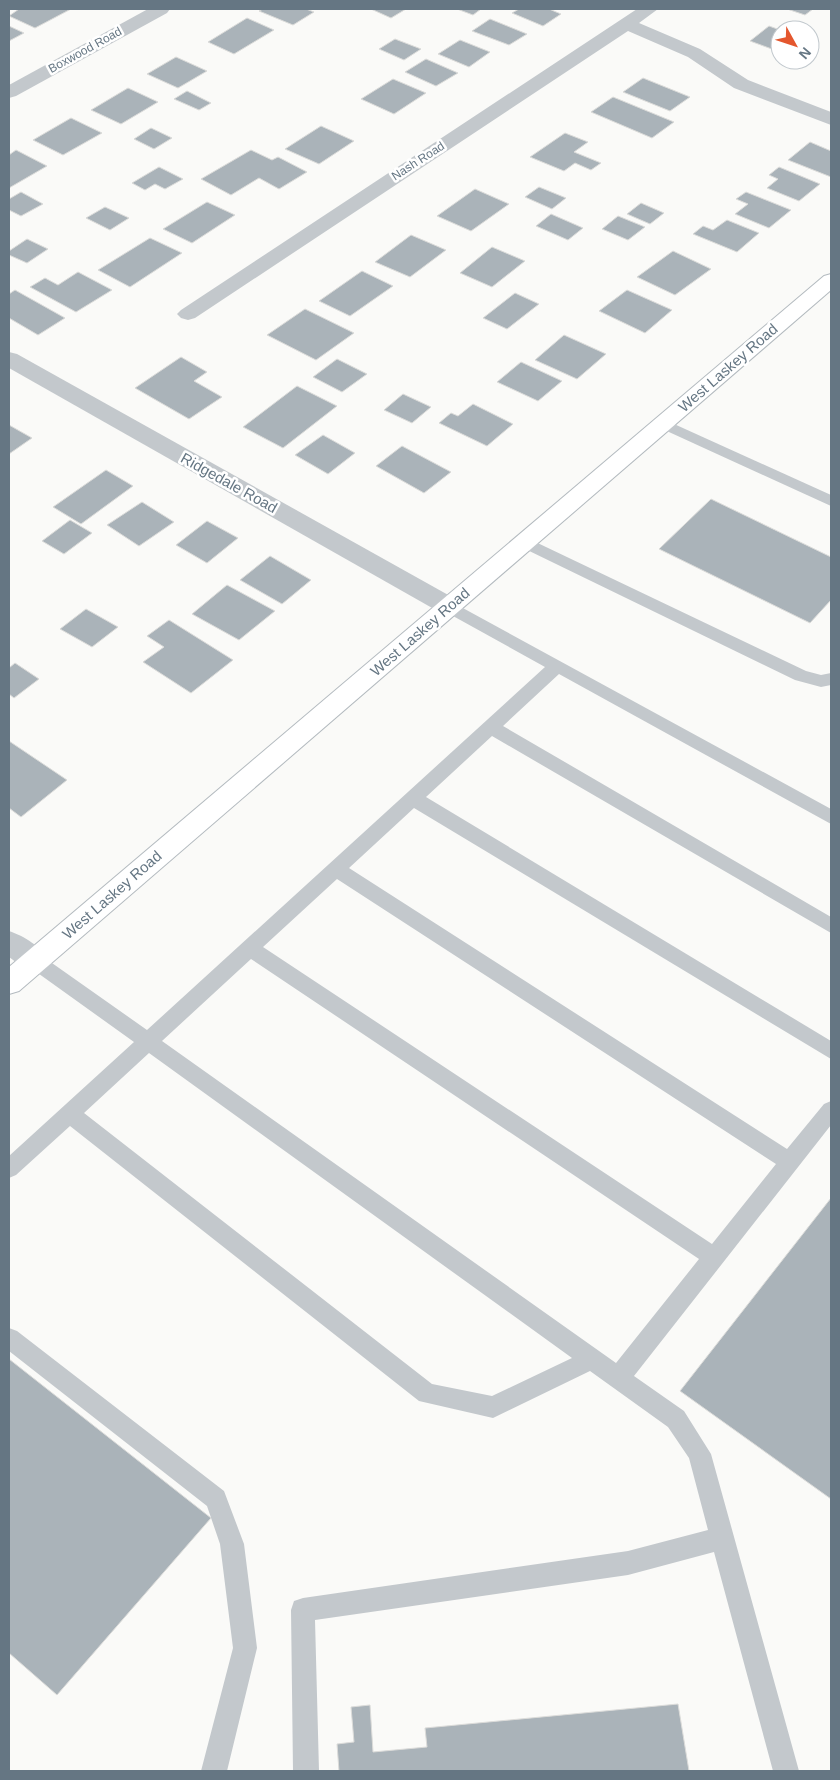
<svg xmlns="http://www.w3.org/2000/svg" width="840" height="1780" viewBox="0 0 840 1780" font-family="Helvetica,sans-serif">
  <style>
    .building { fill: #aab3b9; stroke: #dcdcda }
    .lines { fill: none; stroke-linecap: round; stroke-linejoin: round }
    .secondary-casing { stroke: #b3babf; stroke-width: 2 }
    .lane { fill: #c3c8cc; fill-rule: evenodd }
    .street { fill: #c3c8cc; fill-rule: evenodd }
    .secondary { fill: #fff; fill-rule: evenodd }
    .labels { text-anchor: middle; stroke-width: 5; stroke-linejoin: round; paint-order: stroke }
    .far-street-label { font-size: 12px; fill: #657683; stroke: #fff }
    .street-label { font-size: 15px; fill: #657683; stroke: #fff }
  </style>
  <rect width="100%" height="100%" fill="#fafaf8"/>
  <g class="building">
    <polygon points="19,9 71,9 35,28 9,16"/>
    <polygon points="263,9 306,9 314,12 293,25 259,11"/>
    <polygon points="371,9 406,9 391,18"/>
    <polygon points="457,9 481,9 473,15"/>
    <polygon points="519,9 549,9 561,14 543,26 512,13"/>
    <polygon points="787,9 813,9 805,15"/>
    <polygon points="247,18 274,30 234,54 208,42"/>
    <polygon points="490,19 527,34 509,45 472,31"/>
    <polygon points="9,26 24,33 9,41"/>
    <polygon points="769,26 780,30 780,52 750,41"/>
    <polygon points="395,39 421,49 404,60 379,49"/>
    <polygon points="460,40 490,52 469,67 438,54"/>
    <polygon points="176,57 207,71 178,88 147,74"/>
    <polygon points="426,59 458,73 436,86 405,72"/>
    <polygon points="643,78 690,97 670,111 623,92"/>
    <polygon points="393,79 426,93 394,114 361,99"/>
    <polygon points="128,88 158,102 121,124 91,110"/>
    <polygon points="187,91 211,103 199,110 174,99"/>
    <polygon points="613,97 674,122 652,138 591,112"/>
    <polygon points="71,118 102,133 63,155 33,140"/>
    <polygon points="321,126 354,141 319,164 285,149"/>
    <polygon points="151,128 172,138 154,149 134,139"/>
    <polygon points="565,133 588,142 574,152 601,163 591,170 575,163 564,171 530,157"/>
    <polygon points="810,142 831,151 831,177 788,160"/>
    <polygon points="16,150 47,166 9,188 9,155"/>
    <polygon points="251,150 272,160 278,157 307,172 279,189 259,178 231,195 201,179"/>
    <polygon points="159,167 183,179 165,189 155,184 145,190 132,183"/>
    <polygon points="779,167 820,184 799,201 767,188 778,179 769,175"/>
    <polygon points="539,187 566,198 552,209 525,197"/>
    <polygon points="475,189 509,204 471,231 437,216"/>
    <polygon points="21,192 43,204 21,216 9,210 9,199"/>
    <polygon points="746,192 791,210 769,228 735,214 748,204 736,199"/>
    <polygon points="207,202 235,215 192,243 163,229"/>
    <polygon points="641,203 664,213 650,224 627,214"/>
    <polygon points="105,207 129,218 110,230 86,218"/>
    <polygon points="551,214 583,228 568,240 536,226"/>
    <polygon points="618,216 645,227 628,240 602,229"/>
    <polygon points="727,220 759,233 737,252 693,234 703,226 713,230"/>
    <polygon points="411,235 446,250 410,277 375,262"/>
    <polygon points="150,238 182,253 130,287 98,270"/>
    <polygon points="27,239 48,249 27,263 9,255 9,251"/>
    <polygon points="492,247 525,261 492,287 460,273"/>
    <polygon points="673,251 711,269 675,295 637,277"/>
    <polygon points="362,271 393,286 350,316 319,301"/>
    <polygon points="78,272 112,290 76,312 30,287 45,278 58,285"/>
    <polygon points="15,290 65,318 38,335 9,318 9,294"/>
    <polygon points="627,290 672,310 645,333 599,311"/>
    <polygon points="515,293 539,304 507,329 483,318"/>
    <polygon points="305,309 354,333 316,360 267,335"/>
    <polygon points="564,335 606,354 577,379 535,360"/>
    <polygon points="181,357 207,372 194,381 222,397 189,419 135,388"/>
    <polygon points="337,359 367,374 342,392 313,377"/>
    <polygon points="521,362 562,381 538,401 497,382"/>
    <polygon points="297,386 337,406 283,448 243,427"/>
    <polygon points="403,394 431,407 412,423 384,410"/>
    <polygon points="473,404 513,424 487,446 439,423 451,413 458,416"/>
    <polygon points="9,425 32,438 9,454"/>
    <polygon points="323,435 355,453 328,474 295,455"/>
    <polygon points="402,446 451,472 424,493 376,466"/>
    <polygon points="106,470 133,486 81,524 53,507"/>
    <polygon points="711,499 831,557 831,600 810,623 659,549"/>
    <polygon points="142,502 174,522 139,546 107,525"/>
    <polygon points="70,520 92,533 64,554 42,541"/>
    <polygon points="207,521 238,538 207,563 176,545"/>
    <polygon points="270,556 311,580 282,604 240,580"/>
    <polygon points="227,585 275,611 239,640 192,614"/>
    <polygon points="86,609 118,627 92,647 60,629"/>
    <polygon points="169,620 233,660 191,693 143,662 164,647 147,636"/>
    <polygon points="15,663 39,679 14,698 9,694 9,668"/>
    <polygon points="9,741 67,780 21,817 9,808"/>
    <polygon points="831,1198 831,1499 680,1391"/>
    <polygon points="9,1359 211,1518 57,1695 9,1653"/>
    <polygon points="678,1704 689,1771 339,1771 337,1744 354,1742 351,1707 370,1705 373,1752 427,1747 425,1728"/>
  </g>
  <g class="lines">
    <g class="secondary-casing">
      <polygon id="secondary" points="831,274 831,290 19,991 9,994 9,967 824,276"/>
    </g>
    <g class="lane">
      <polygon points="663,419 831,495 831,506 658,427 655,424 658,421"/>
      <polygon points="525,537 806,671 821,675 831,673 831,685 821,687 795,680 519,546 517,542 519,538"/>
      <path d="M450,601l381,208v15l-272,-150 -56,52 328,191v16l-339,-197 -66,61 405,244v18l-417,-251 -65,60 438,281 37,-45 7,-3v24l-197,251 50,35 27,43 88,317h-26l-59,-219 -86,23 -313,45 4,151h-26l-2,-161 3,-9 9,-3 325,-47 80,-21 -19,-72 -21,-31 -78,-56 -97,47 -74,-17 -349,-275 -54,49 -7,3v-22l125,-114 -106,-76 -3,-5 3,-5 7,-3 7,3 105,74 398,-363 -101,-56 -2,-4 2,-4zM337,879l439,285 -64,80 -449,-297zM251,959l448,300 -83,104 -454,-322zM149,1053l423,305 -80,38 -60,-12 -348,-271z"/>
      <polygon points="9,1328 17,1331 224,1491 244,1544 257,1648 227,1771 201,1771 233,1648 220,1544 207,1506 9,1351"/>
    </g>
    <g class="street">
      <polygon points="148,9 170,9 167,13 16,96 9,98 9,85"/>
      <polygon points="637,9 658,9 639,23 700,49 748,80 831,112 831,125 734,88 688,57 628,31 195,318 188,320 181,318 177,314 181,310"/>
      <polygon points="9,352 17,354 459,601 462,607 459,613 450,615 441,613 9,368"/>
      <path d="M9,931c15,5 33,16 40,30l-4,8c-16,5 -24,-3 -36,-12z"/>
    </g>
    <use href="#secondary" class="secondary"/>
  </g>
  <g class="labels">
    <g class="far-street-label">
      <text transform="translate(85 50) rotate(-29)" y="4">Boxwood Road</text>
      <text transform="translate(418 161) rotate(-33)" y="4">Nash Road</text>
    </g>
    <g class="street-label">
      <text transform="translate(728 368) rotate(-41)" y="5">West Laskey Road</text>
      <text transform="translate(229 483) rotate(29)" y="5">Ridgedale Road</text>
      <text transform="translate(420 632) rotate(-41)" y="5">West Laskey Road</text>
      <text transform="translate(112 895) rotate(-41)" y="5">West Laskey Road</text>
    </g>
  </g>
  <rect width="840" height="1780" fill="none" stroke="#657683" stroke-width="20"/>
  <g transform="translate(795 45) rotate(130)"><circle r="24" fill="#ffffff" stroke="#c1c8cd"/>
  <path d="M0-4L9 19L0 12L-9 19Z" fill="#e4572e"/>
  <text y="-8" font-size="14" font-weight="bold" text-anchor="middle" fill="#657683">N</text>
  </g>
</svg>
